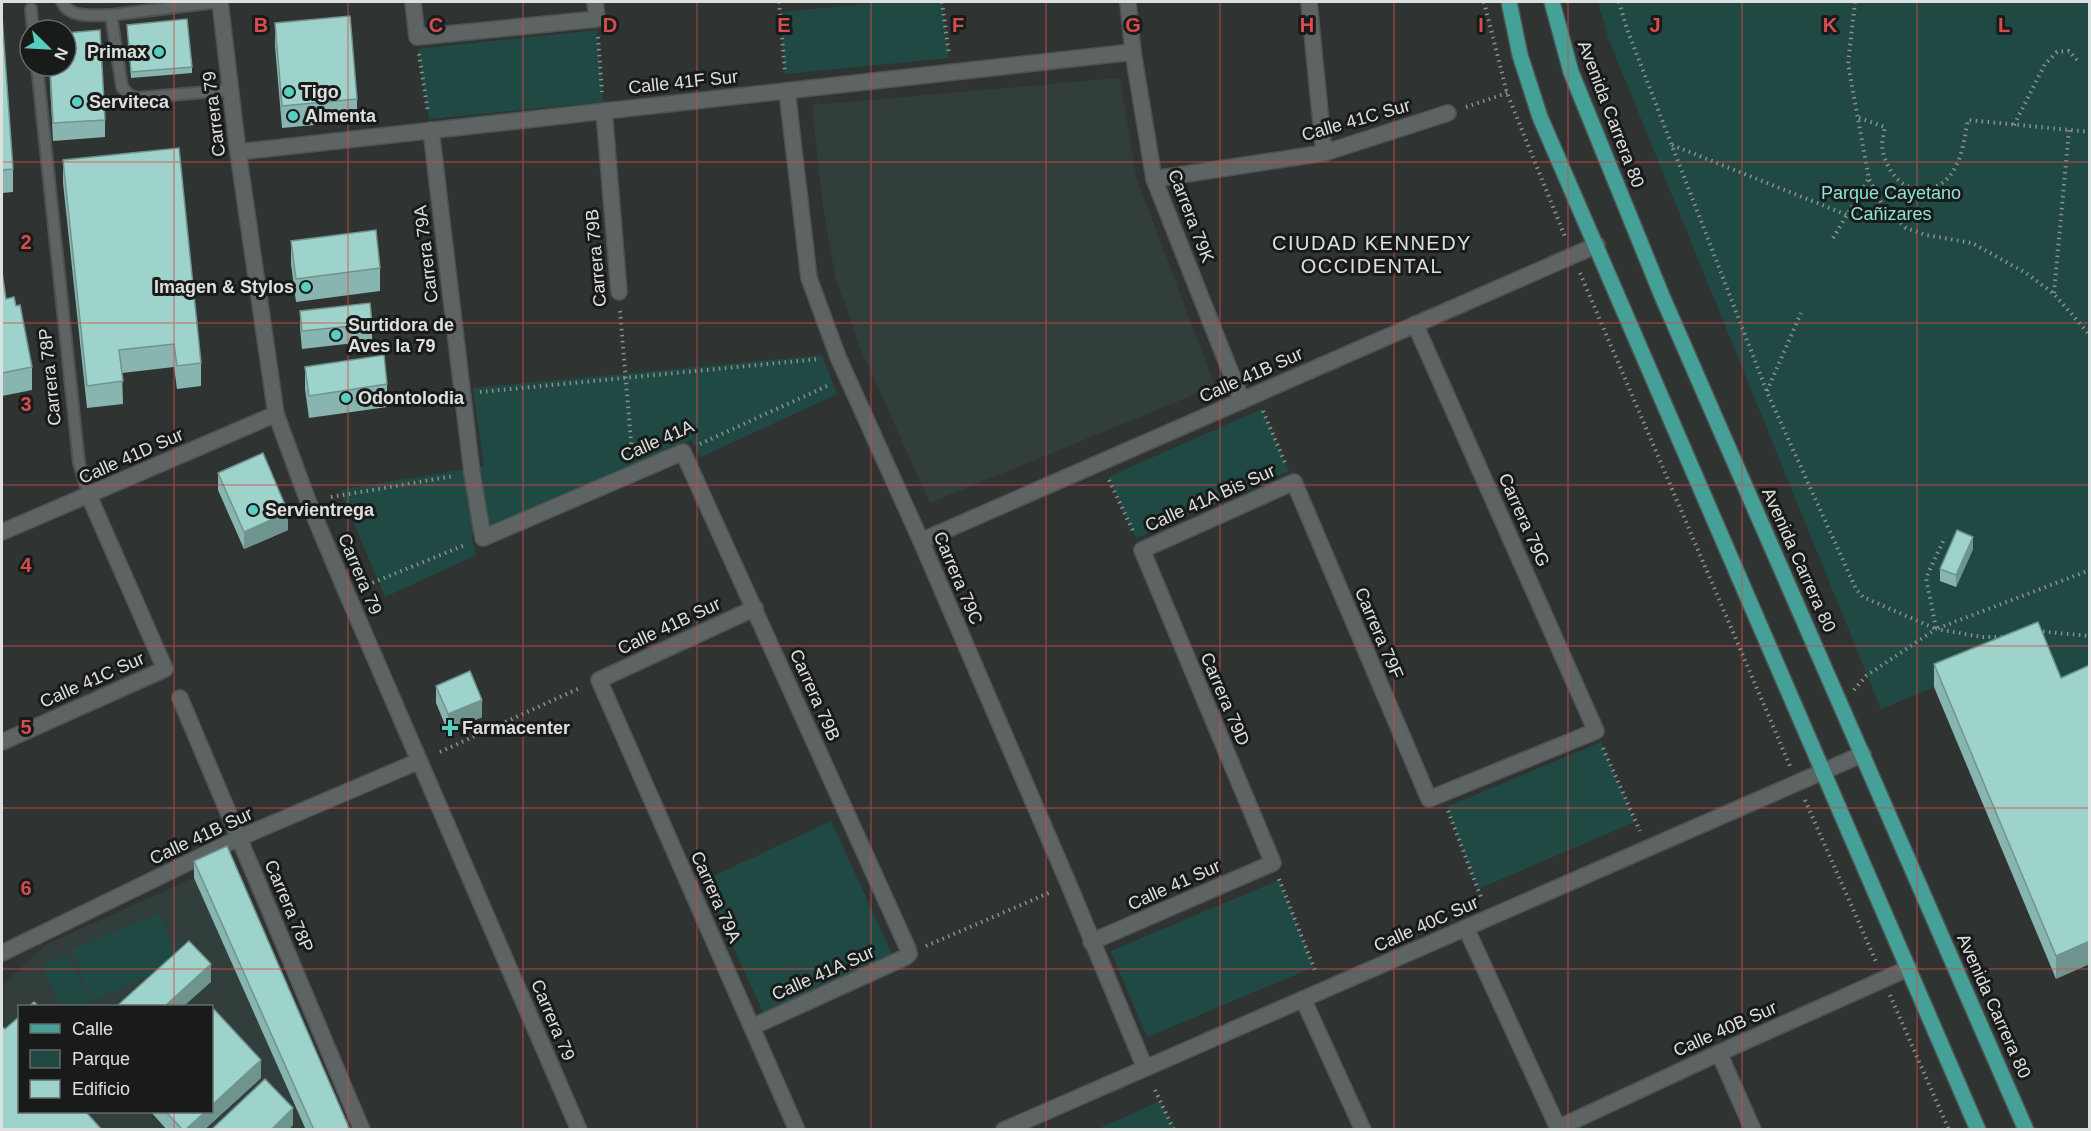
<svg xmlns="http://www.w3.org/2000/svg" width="2091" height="1131" viewBox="0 0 2091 1131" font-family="Helvetica,sans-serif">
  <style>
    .built { fill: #313e3c; fill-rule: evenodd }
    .green { fill: #214944 }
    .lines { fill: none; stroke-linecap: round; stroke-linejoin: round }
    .service-casing { stroke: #4e5352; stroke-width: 14 }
    .minor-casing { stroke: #4e5352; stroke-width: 18 }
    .tertiary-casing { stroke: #4e5352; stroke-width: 18 }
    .primary-casing { stroke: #4e5352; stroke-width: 18 }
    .path { stroke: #8b8f8e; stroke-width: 4; stroke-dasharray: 1.5 4.5; stroke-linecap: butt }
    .service { stroke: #5e6463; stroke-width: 10 }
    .minor { stroke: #5e6463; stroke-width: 15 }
    .tertiary { stroke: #5e6463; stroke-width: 15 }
    .primary { stroke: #45a198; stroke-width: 15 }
    .wall { fill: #88b5af }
    .shaded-wall { fill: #6f948e }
    .building { fill: #9ed3cb; stroke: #6f948e; stroke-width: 1.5 }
    .grid { fill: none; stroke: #d74d4d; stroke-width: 1.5; stroke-opacity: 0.55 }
    .poi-dot { fill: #58cec1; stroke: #191b1b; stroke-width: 2 }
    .labels { text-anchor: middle; stroke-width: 6; stroke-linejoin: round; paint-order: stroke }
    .poi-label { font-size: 18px; font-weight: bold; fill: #dce0df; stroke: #191b1b; text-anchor: start }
    .street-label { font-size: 18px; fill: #dce0df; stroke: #191b1b }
    .park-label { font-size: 18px; fill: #8ce2d7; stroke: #191b1b }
    .neighbourhood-label { font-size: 20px; letter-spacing: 1.5px; fill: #dce0df; stroke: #191b1b }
    .grid-label { font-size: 20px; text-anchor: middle; font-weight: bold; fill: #d74d4d; stroke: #191b1b; stroke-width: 6; stroke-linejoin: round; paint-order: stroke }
  </style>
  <rect width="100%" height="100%" fill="#2f3433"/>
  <g class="built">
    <polygon points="1120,78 1136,177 1215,386 930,503 861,350 835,276 822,199 812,105"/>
    <path d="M227,863l116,266h-341v-141l6,-8 39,-36zM20,1006h192v106h-192z"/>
  </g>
  <g class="green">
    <polygon points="886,2 942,2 949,58 785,74 780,12"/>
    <polygon points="1598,2 2089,2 2089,688 1934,687 1881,709 1609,40"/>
    <polygon points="597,30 603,102 429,119 418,49"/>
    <polygon points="822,355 837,394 701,457 692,440 471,534 476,555 385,597 340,490 484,466 473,388"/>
    <polygon points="1262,409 1289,471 1136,538 1108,477"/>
    <polygon points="1601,742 1635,822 1478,889 1447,807"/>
    <polygon points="831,821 892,954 764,1014 703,881"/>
    <polygon points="1279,880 1314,967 1147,1037 1111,951"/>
    <polygon points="159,913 179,963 92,1001 71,950"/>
    <polygon points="68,954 92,1006 61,1006 42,966"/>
    <polygon points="1160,1101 1174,1129 1097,1129 1098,1129"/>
  </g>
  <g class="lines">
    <g class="service-casing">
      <g id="service">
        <path d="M62,2c8,17 32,13 49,13l11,72 7,8 7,3 94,-8"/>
        <polyline points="31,9 33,30"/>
        <polyline points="111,15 218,2"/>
        <polyline points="37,66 79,463 89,496"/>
      </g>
    </g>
    <g class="minor-casing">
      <g id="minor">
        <polyline points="413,2 417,37 597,19 595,2"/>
        <polyline points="1128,2 1133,52 1154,179 1242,401"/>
        <polyline points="1309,2 1324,153"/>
        <polyline points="787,91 809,278 838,357 921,541 1069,885 1145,1068"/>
        <polyline points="604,111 619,292"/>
        <polyline points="431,130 472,473 483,538 683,452 908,949 909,954 906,957 752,1027"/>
        <polyline points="238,152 1133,52"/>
        <polyline points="1154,179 1324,153 1448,113"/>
        <polyline points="921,541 1597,245"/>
        <polyline points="755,608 599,680 797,1130"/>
        <polyline points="180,698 362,1130"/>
        <polyline points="2,742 165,669 89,496"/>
        <polyline points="1466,928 1559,1130"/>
        <polyline points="1091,942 1273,863 1142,550 1294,482 1429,799 1596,731 1415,324"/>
        <polyline points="2,953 239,838 419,761"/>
        <polyline points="1303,999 1363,1130"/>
        <polyline points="1719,1053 1753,1130"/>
        <polyline points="1558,1128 1719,1053 1909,968"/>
      </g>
    </g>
    <g class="tertiary-casing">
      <g id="tertiary">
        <polyline points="220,2 238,152 276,414 308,501 345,589 579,1130"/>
        <polyline points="2,532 276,414"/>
        <polyline points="1004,1130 1863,754"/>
      </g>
    </g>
    <g class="primary-casing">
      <g id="primary">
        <polyline points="1509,2 1520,55 1540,117 1978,1130"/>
        <polyline points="1552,2 1571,72 1662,296 2026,1130"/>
      </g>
    </g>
    <g class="path">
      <polyline points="779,2 785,72"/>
      <polyline points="942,2 949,54"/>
      <polyline points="1484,2 1507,93 1566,239"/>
      <polyline points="1619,2 1627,29 1767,392 1856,589 1863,597 1936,629 2090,570"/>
      <polyline points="1855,2 1848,64 1869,179 1882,204 1906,228 1926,235 1972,243 2026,273 2054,294 2090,335"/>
      <polyline points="598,37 602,92"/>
      <polyline points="419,54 428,112"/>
      <polyline points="1466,107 1510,92"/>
      <path d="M1859,118l26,9c-1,6 -3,12 -3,18 2,22 18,46 41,44 10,0 18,-4 25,-11 14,-16 16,-38 20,-58l122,12"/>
      <polyline points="2014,125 2045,64 2057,52 2069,51 2077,60"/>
      <polyline points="1672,145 1847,215"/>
      <polyline points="1833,238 1868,180"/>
      <polyline points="1580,273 1790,766"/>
      <polyline points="2054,293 2069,130"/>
      <polyline points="620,311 632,453"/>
      <polyline points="1767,391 1801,313"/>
      <polyline points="480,392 819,359"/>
      <polyline points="1263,411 1286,465"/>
      <polyline points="700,444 829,385"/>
      <polyline points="1109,480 1134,533"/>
      <polyline points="331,497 454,476"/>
      <polyline points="367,585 465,545"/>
      <polyline points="1936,628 1926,578 1945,537"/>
      <polyline points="2037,631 2090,636"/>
      <polyline points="1854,690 1866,676 1936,629 1983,637 2006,637"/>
      <polyline points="1603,748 1640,831"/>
      <polyline points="440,752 582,687"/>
      <polyline points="1805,800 1877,964"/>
      <polyline points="1448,811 1482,900"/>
      <polyline points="1279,879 1316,973"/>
      <polyline points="926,946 1051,892"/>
      <polyline points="1890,995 1949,1130"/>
      <polyline points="1155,1090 1174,1130"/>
    </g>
    <use href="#service" class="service"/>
    <use href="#minor" class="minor"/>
    <use href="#tertiary" class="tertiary"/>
    <use href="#primary" class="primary"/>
  </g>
  <g class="wall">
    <polygon points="2,16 13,169 13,192 2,193"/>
    <polygon points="275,23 357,99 357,121 282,128 275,46"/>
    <polygon points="127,25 192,67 192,73 131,78"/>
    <polygon points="49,66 66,66 105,120 105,137 53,141"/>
    <polygon points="63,160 201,363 201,386 177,389 174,367 122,373 123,404 87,408 63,183"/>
    <polygon points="291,241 380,268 380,291 296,302 291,264"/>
    <polygon points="2,272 6,299 32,367 32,390 2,396"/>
    <polygon points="300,311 372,324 372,341 302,349 300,328"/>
    <polygon points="305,367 387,384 387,407 309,418 305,389"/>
    <polygon points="218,473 288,530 244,549 218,490"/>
    <polygon points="1973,549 1956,587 1940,581 1940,569"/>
    <polygon points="1934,664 2061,678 2056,979 1934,687"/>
    <polygon points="436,686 482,717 448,732 436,703"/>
    <polygon points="194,861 350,1130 306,1130 194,878"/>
    <polygon points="261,1078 204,1130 167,1130 151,1112 212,1112"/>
  </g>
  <g class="shaded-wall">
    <polygon points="288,512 288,530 244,549 244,532"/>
    <polygon points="1973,537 1973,549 1956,587 1956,575"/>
    <polygon points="482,700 482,717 448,732 448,714"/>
    <polygon points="2090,941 2090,964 2056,979 2056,956"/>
    <polygon points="211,964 211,982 184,1006 165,1006"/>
    <polygon points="261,1060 261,1078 204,1130 185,1130 205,1112 212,1112 212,1105"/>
    <polygon points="293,1108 293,1125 289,1130 271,1130"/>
  </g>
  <g class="building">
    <polygon points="2,16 13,169 2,170"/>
    <polygon points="350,16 357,99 282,106 275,23"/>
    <polygon points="187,19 192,67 131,72 127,25"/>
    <polygon points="100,30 105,120 53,123 50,66 66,66 66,33"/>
    <polygon points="179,148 201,363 177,366 174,344 119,350 123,381 87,386 63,160"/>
    <polygon points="376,230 380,268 296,279 291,241"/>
    <polygon points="2,272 6,299 14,297 16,306 20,305 32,367 2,373"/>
    <polygon points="370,303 372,324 302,331 300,311"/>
    <polygon points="384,355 387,384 309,396 305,367"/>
    <polygon points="263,453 288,512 244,532 218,473"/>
    <polygon points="1957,530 1973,537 1956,575 1940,569"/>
    <polygon points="2038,622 2061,678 2090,665 2090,941 2056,956 1934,664"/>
    <polygon points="470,671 482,700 448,714 436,686"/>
    <polygon points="227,846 350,1130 314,1130 194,861"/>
    <polygon points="189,941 211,964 165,1006 117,1006"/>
    <polygon points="34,1002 39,1006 29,1006"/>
    <polygon points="210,1005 261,1060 212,1105 212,1006 208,1006"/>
    <polygon points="20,1016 20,1112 86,1112 102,1130 2,1130 2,1027 5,1029"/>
    <polygon points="265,1079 293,1108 271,1130 211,1130"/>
    <polygon points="166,1112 205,1112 185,1130 183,1130"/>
  </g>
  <path class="grid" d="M174,2v1004M348,2v1128M523,2v1128M697,2v1128M871,2v1128M1046,2v1128M1220,2v1128M1394,2v1128M1568,2v1128M1742,2v1128M1917,2v1128M2,162h2088M2,323h2088M2,485h2088M2,646h2088M2,808h2088M2,969h2088M174,1112v18"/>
  <g class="poi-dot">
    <circle cx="159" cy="52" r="6"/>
    <circle cx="289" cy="92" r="6"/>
    <circle cx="77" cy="102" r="6"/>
    <circle cx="293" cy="116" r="6"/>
    <circle cx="306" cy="287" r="6"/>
    <circle cx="336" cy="335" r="6"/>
    <circle cx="346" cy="398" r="6"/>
    <circle cx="253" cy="510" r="6"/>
    <path d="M447 719h6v6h6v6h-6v6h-6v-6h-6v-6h6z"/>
  </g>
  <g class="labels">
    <g class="poi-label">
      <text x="147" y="58" text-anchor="end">Primax</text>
      <text x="301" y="98">Tigo</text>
      <text x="89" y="108">Serviteca</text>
      <text x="305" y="122">Almenta</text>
      <text x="294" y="293" text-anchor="end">Imagen &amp; Stylos</text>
      <text x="348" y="331">Surtidora de<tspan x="348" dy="21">Aves la 79</tspan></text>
      <text x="358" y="404">Odontolodia</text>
      <text x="265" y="516">Servientrega</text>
      <text x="462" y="734">Farmacenter</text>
    </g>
    <g class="street-label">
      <text transform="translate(683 82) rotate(-6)" y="6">Calle 41F Sur</text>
      <text transform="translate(214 114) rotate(-97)" y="6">Carrera 79</text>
      <text transform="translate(1611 114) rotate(69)" y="6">Avenida Carrera 80</text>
      <text transform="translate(1356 120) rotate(-16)" y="6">Calle 41C Sur</text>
      <text transform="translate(1191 216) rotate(69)" y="6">Carrera 79K</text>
      <text transform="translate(426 254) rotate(-97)" y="6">Carrera 79A</text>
      <text transform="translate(596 258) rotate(-95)" y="6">Carrera 79B</text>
      <text transform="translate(1251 375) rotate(-24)" y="6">Calle 41B Sur</text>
      <text transform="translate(50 377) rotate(-96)" y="6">Carrera 78P</text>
      <text transform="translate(657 441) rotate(-24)" y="6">Calle 41A</text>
      <text transform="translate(131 456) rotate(-24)" y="6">Calle 41D Sur</text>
      <text transform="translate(1210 498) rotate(-24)" y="6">Calle 41A Bis Sur</text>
      <text transform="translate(1524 520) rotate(66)" y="6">Carrera 79G</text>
      <text transform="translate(1799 560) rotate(66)" y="6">Avenida Carrera 80</text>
      <text transform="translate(360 574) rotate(67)" y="6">Carrera 79</text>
      <text transform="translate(958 578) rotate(67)" y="6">Carrera 79C</text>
      <text transform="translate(669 626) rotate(-25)" y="6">Calle 41B Sur</text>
      <text transform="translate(1379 633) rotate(67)" y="6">Carrera 79F</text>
      <text transform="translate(92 680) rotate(-24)" y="6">Calle 41C Sur</text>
      <text transform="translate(815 695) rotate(66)" y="6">Carrera 79B</text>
      <text transform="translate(1225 699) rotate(67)" y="6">Carrera 79D</text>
      <text transform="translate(201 836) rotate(-25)" y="6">Calle 41B Sur</text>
      <text transform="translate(1174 885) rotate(-24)" y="6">Calle 41 Sur</text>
      <text transform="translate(716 897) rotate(66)" y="6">Carrera 79A</text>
      <text transform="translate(289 906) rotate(67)" y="6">Carrera 78P</text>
      <text transform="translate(1426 924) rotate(-24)" y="6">Calle 40C Sur</text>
      <text transform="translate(823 973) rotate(-24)" y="6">Calle 41A Sur</text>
      <text transform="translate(1994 1006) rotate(66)" y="6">Avenida Carrera 80</text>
      <text transform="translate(553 1020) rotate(67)" y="6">Carrera 79</text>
      <text transform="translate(1725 1029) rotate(-24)" y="6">Calle 40B Sur</text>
    </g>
    <g class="park-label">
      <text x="1891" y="199">Parque Cayetano<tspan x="1891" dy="21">Cañizares</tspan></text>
    </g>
    <g class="neighbourhood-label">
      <text x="1372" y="250">CIUDAD KENNEDY<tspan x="1372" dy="23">OCCIDENTAL</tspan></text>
    </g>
  </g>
  <g class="grid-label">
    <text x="261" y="32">B</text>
    <text x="436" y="32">C</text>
    <text x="610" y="32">D</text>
    <text x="784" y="32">E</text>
    <text x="958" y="32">F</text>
    <text x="1133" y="32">G</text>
    <text x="1307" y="32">H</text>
    <text x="1481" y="32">I</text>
    <text x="1655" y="32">J</text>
    <text x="1830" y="32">K</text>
    <text x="2004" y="32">L</text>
    <text x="26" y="249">2</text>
    <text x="26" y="411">3</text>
    <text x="26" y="572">4</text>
    <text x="26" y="734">5</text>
    <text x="26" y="895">6</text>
  </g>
  <rect width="2091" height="1131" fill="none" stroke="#dce0df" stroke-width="6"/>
  <rect x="18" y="1005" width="195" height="108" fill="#191b1b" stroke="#676a69" stroke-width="1.5"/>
  <rect x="30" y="1024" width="30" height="9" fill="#45a198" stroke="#676a69" stroke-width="1.5"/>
  <text x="72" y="1035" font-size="18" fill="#dce0df">Calle</text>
  <rect x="30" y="1050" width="30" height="18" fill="#214944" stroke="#676a69" stroke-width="1.5"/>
  <text x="72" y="1065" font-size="18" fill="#dce0df">Parque</text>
  <rect x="30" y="1080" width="30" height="18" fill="#9ed3cb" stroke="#676a69" stroke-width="1.5"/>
  <text x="72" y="1095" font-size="18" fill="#dce0df">Edificio</text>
  <g transform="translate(48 48) rotate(114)"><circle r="28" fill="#191b1b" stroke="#676a69" stroke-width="1.5"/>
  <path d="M0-4.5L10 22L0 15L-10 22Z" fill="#58cec1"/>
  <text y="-9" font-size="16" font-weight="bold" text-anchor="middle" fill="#dce0df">N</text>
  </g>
</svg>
